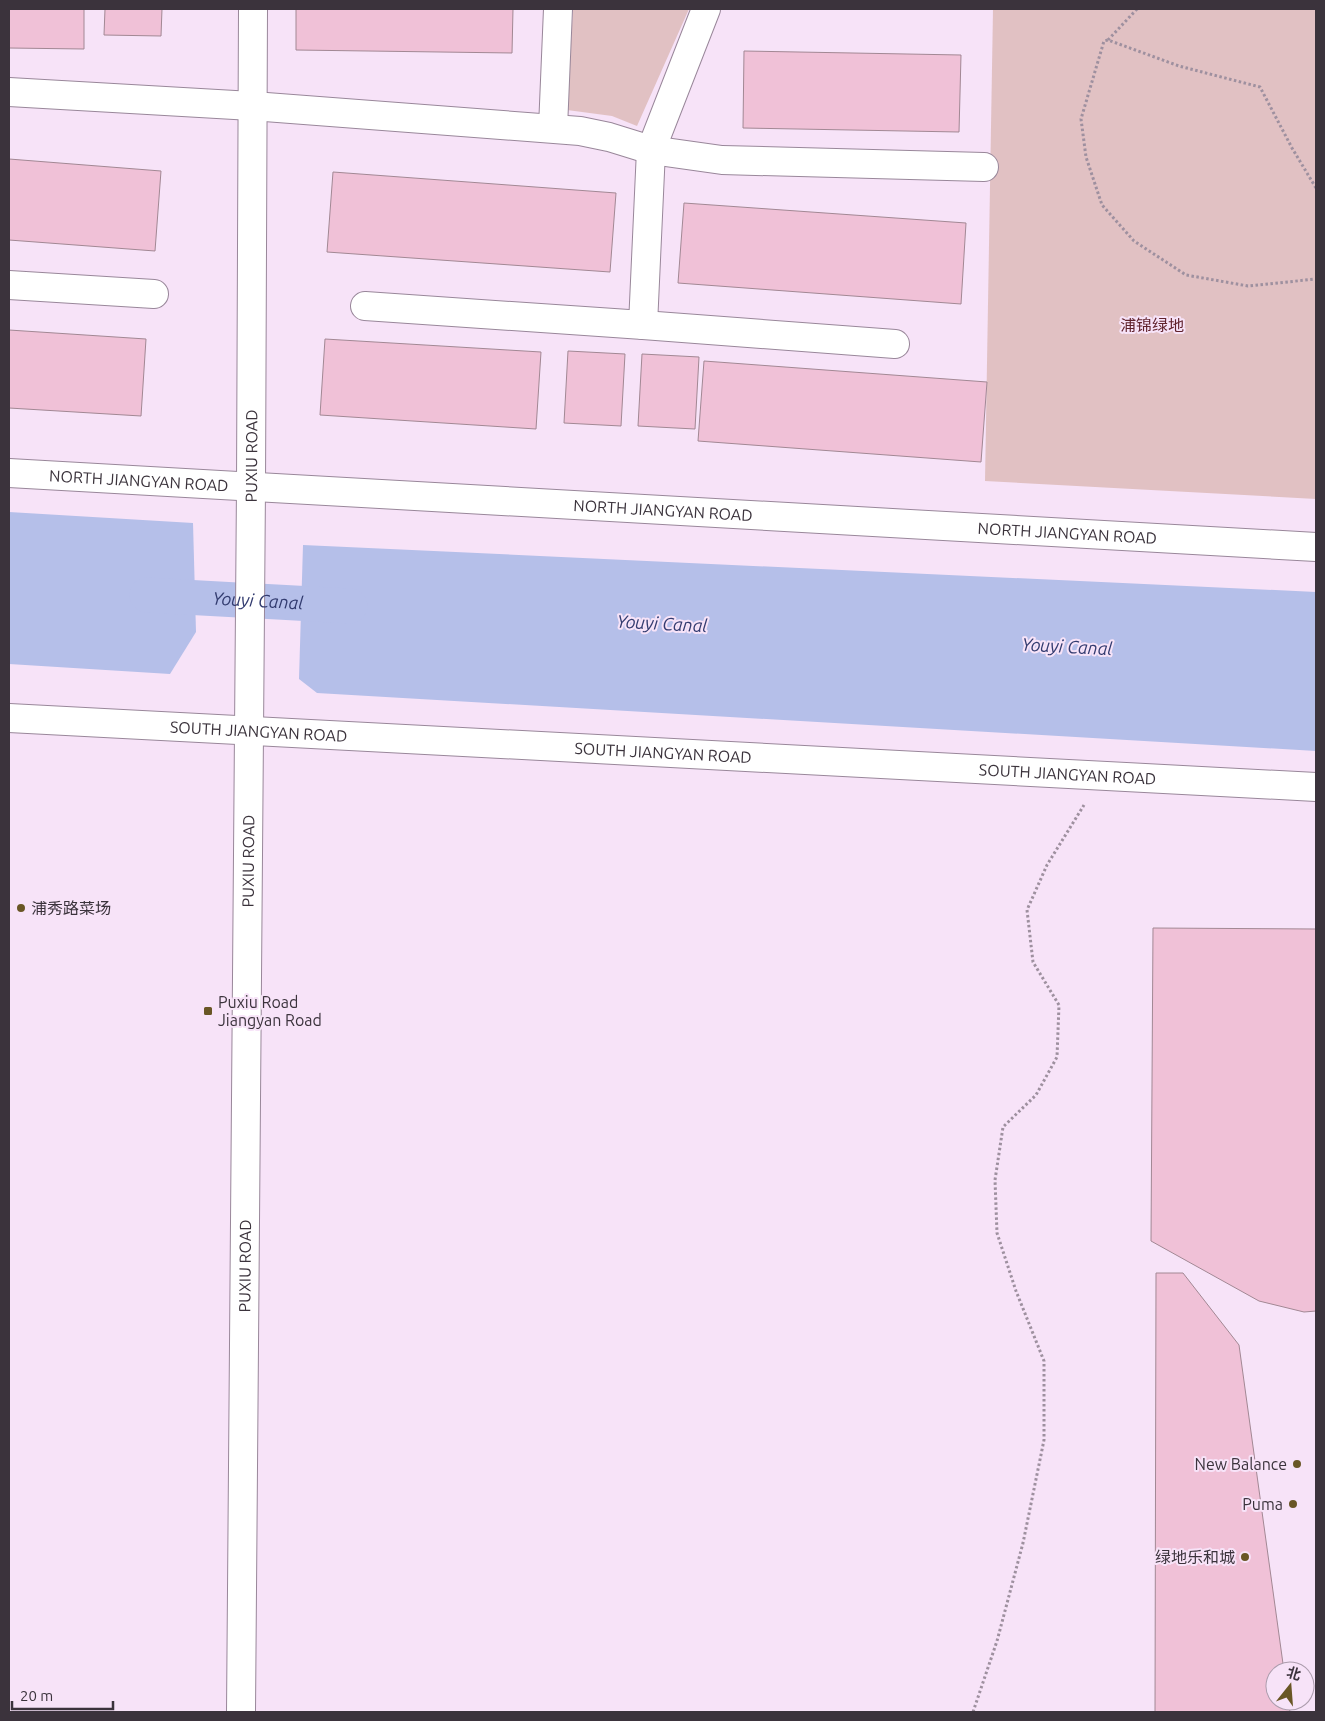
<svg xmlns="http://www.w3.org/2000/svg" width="1325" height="1721" viewBox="0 0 1325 1721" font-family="Ubuntu,'Noto Sans SC',sans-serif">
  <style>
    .green { fill: #e1c1c3 }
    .water { fill: #b5bfe9 }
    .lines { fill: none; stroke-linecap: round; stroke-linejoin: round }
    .canal { stroke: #b5bfe9; stroke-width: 35 }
    .building { fill: #f0c1d7; stroke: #a28894 }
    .minor-casing { stroke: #99879a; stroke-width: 30 }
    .path { stroke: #9e909f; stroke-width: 3; stroke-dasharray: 2.5 2.5; stroke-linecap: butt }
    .minor { stroke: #fff; stroke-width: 28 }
    .poi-dot { fill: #695625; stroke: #f7e3f8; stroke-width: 2 }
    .labels { text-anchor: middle; stroke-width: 4; stroke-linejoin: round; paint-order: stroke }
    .park-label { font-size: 16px; fill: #60222c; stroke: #f7e3f8 }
    .street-label { font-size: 16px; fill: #3b333c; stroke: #f7e3f8 }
    .poi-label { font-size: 16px; fill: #3b333c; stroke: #f7e3f8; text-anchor: end }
    .water-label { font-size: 18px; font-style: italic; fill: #333c70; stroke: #f7e3f8 }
  </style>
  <rect width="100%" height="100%" fill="#f7e3f8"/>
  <g class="green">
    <polygon points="573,9 689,9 637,126 612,116 567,110"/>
    <polygon points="993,9 1316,9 1316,499 985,481"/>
  </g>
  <g class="water">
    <polygon points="9,512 193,523 196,632 170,674 9,664"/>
    <polygon points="303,545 1316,592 1316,751 317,693 299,679"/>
  </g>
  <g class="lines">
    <path class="canal" id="s1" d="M147,595l203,11"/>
  </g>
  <g class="building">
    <polygon points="9,9 84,9 84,49 9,48"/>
    <polygon points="105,9 162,9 161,36 104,35"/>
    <polygon points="296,9 513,9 512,53 296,50"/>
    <polygon points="744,51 961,55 959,132 743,128"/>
    <polygon points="9,159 161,171 155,251 9,240"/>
    <polygon points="333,172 616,193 610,272 327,252"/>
    <polygon points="684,203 966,223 961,304 678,283"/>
    <polygon points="9,330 146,339 141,416 9,408"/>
    <polygon points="325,339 541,352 536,429 320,415"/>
    <polygon points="568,351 625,354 621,426 564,423"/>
    <polygon points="642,354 699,357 695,429 638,426"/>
    <polygon points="704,361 987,382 981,462 698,441"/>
    <polygon points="1153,928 1316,929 1316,1311 1304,1312 1259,1301 1151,1241"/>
    <polygon points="1156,1273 1183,1273 1239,1345 1284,1671 1275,1671 1275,1701 1288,1701 1290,1712 1155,1712"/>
  </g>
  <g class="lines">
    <g class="minor-casing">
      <g id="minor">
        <polyline points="9,92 252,106 580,131 609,137 651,150 722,160 984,167"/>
        <polyline points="553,128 558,9"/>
        <polyline points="9,285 154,294"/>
        <polyline points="365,306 643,325 895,344"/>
        <polyline points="643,325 651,150 706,9"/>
        <path id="s2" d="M9,473l1307,74"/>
        <path id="s3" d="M9,718l1307,69"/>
        <path id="s4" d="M241,1712l10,-1225 2,-478"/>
      </g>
    </g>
    <g class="path">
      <polyline points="1108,40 1137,9"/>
      <polyline points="1316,188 1292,148 1260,87 1179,66 1108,40 1104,41 1081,119 1086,157 1102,205 1134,241 1186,275 1248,286 1316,279"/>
      <polyline points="973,1712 997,1641 1023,1543 1044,1440 1044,1361 1016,1291 997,1233 995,1180 1003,1127 1036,1095 1057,1057 1059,1005 1033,962 1027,910 1047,865 1084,805"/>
    </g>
    <use href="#minor" class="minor"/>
  </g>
  <g class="poi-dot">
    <circle cx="21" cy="908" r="5"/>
    <rect x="203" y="1006" width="10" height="10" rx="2.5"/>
    <circle cx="1297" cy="1464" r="5"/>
    <circle cx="1293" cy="1504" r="5"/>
    <circle cx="1245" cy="1557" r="5"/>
  </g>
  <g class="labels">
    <g class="park-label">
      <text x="1152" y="331">浦锦绿地</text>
    </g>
    <g class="street-label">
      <text dy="6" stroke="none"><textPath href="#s4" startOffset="1256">PUXIU ROAD</textPath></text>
      <text dy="6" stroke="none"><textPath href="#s2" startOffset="130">NORTH JIANGYAN ROAD</textPath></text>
      <text dy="6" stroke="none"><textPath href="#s2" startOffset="655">NORTH JIANGYAN ROAD</textPath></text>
      <text dy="6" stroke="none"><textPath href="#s2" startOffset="1060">NORTH JIANGYAN ROAD</textPath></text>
      <text dy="6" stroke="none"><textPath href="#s3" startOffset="250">SOUTH JIANGYAN ROAD</textPath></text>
      <text dy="6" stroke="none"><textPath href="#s3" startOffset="655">SOUTH JIANGYAN ROAD</textPath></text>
      <text dy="6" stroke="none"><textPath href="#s3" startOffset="1060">SOUTH JIANGYAN ROAD</textPath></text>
      <text dy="6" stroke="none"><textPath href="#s4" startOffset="851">PUXIU ROAD</textPath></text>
      <text dy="6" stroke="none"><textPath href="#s4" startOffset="446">PUXIU ROAD</textPath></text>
    </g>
    <g class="poi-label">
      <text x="31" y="914" text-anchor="start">浦秀路菜场</text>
      <text x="218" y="1008" text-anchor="start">Puxiu Road<tspan x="218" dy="18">Jiangyan Road</tspan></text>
      <text x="1287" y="1470">New Balance</text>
      <text x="1283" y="1510">Puma</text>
      <text x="1235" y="1563">绿地乐和城</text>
    </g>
    <g class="water-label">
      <text dy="6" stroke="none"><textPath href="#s1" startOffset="111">Youyi Canal</textPath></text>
      <text transform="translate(662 624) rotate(3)" y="6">Youyi Canal</text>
      <text transform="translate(1067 647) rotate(3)" y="6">Youyi Canal</text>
    </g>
  </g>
  <rect width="1325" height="1721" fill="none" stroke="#3b333c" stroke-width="20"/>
  <g transform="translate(1290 1686) rotate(17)"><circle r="24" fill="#f7e3f8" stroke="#ac9dad"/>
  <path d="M0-4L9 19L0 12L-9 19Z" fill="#695625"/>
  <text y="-8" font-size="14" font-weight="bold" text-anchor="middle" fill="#3b333c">北</text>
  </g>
  <path d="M12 1701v8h101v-8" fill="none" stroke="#3b333c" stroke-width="2.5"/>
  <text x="20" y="1701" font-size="15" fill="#3b333c" stroke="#f7e3f8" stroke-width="4" paint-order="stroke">20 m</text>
</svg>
